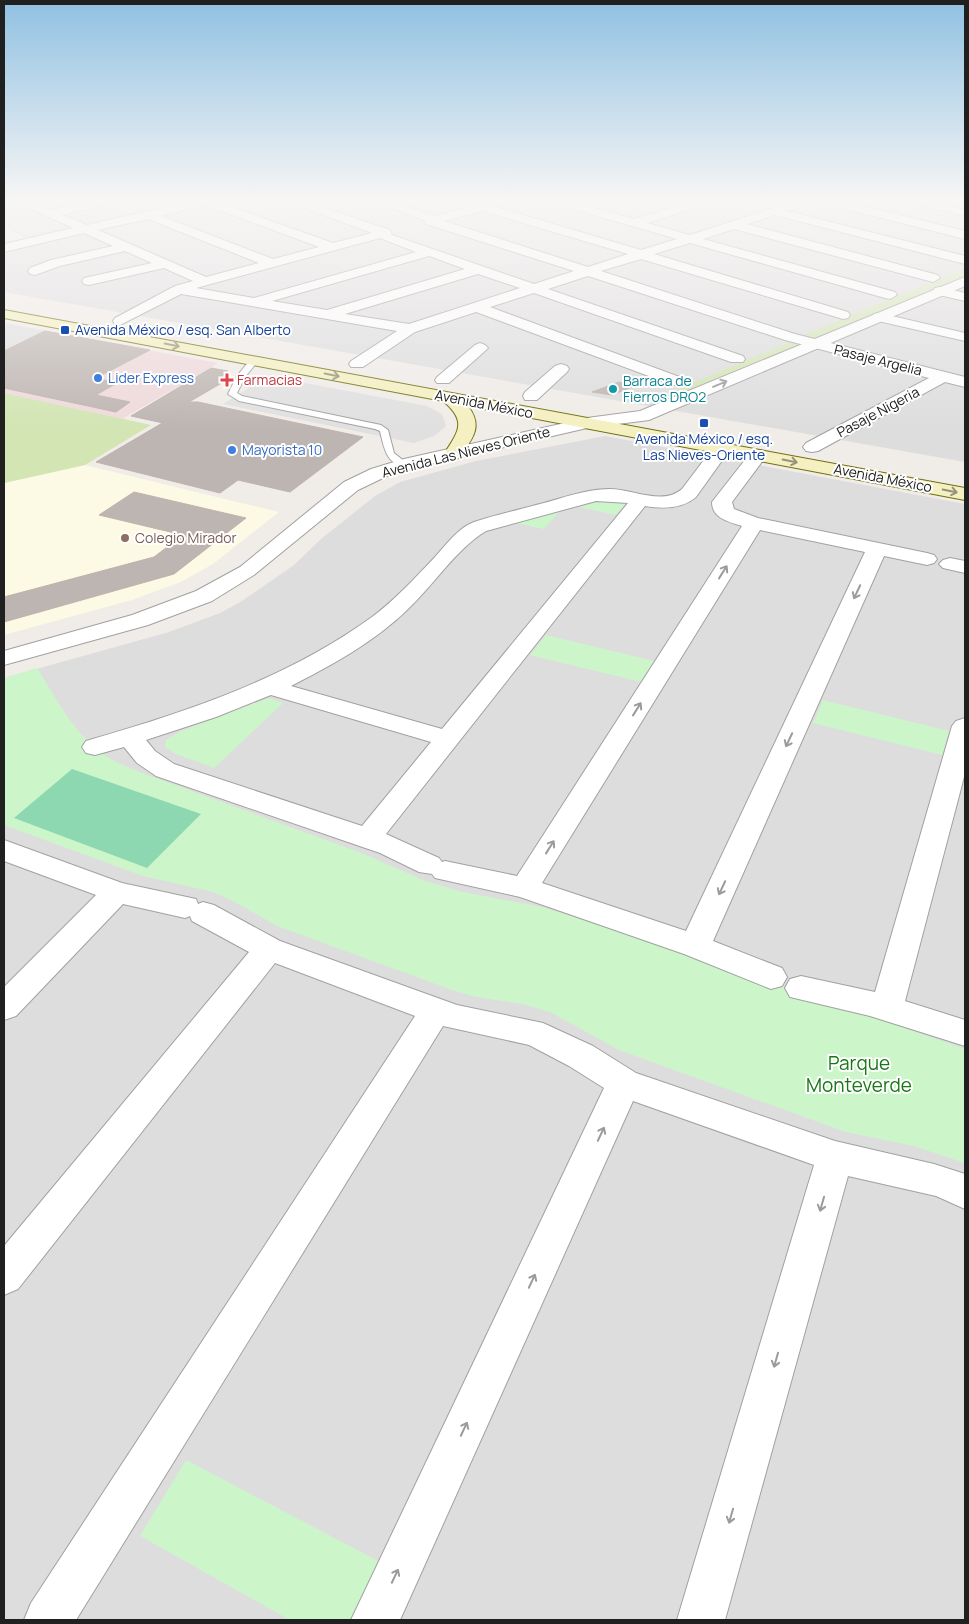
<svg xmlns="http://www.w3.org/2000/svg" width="969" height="1624" viewBox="0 0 969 1624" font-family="Manrope,sans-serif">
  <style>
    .residential { fill: #deddde }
    .commercial { fill: #efd9db }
    .education { fill: #fcf9e4 }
    .grass { fill: #d2e5b3 }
    .park { fill: #ccf5ca }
    .pitch { fill: #8dd8b1 }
    .parking { fill: #e0e0e0 }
    .building { fill: #bdb5b1; stroke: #c0b2ab }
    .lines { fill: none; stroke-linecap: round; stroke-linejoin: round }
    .service-casing { stroke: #a1a1a1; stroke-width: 2 }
    .minor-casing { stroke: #a1a1a1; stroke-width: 2 }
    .tertiary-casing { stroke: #a1a1a1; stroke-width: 2 }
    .secondary-casing { stroke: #706e0f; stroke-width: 2 }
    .service { fill: #fff; fill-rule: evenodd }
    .minor { fill: #fff; fill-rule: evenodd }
    .tertiary { fill: #fff; fill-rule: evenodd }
    .secondary { fill: #f4f0c1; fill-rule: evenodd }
    .oneway { stroke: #959279 }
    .oneway2 { stroke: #9b9b9b }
    .transit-dot { fill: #1a4fb4; stroke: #fff; stroke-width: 2 }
    .shop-dot { fill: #3f7fe0; stroke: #fff; stroke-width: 2 }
    .health-dot { fill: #e0444e; stroke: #fff; stroke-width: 2 }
    .culture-dot { fill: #0f9aa8; stroke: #fff; stroke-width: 2 }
    .education-dot { fill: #8d6e63; stroke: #fff; stroke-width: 2 }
    .labels { text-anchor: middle; stroke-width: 4; stroke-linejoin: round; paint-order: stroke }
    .far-transit-label { font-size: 14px; fill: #164399; stroke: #fff; text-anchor: start }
    .far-street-label { font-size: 14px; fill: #202020; stroke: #fff }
    .far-shop-label { font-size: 14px; fill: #366cbe; stroke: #fff; text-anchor: start }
    .far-health-label { font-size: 14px; fill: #be3a42; stroke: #fff; text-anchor: start }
    .far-culture-label { font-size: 14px; fill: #0d838f; stroke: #fff; text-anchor: start }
    .far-education-label { font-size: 14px; fill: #785e54; stroke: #fff; text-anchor: start }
    .near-park-label { font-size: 19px; fill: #1a7716; stroke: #fff }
  </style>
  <rect width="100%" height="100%" fill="#f0ece8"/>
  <g class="residential">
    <polygon points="4,201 965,201 965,462 4,292 4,253 35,243 4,227"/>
    <polygon points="605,436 965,504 965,1620 4,1620 4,678 169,632 220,613 242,601 294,565 321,539 375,496 400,482 476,461"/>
  </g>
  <polygon class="commercial" points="4,323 218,363 122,419 4,393"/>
  <polygon class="education" points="85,465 279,512 213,564 181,582 132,600 4,635 4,483"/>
  <g class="grass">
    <polygon points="965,269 965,275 811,341 799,337"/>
    <polygon points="795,340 805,343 663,404 650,401"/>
    <polygon points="4,393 151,425 85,465 4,483"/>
  </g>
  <g class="park">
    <polygon points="612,498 628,501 616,515 579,507"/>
    <polygon points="559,512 544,529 511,522"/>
    <polygon points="546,635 654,661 641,682 530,655"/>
    <path d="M37,668c17,27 33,58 57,79 14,13 33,20 51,27l219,80 61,27 38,11 79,15 165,52 258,90v114l-51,-17 -68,-14 -227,-82 -69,-38 -27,-8 -47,-7 -21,-6 -178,-65 -42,-24 -22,-10 -70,-16 -139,-51v-147z"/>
    <polygon points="268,698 283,703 214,768 176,754 165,747 166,740 179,732"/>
    <polygon points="823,700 949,731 942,755 813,723"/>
    <polygon points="186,1460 382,1563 355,1620 290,1620 140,1536"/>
  </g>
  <polygon class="pitch" points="72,769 201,814 147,868 14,818"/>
  <g class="parking">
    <polygon points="4,323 45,331 4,351"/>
    <polygon points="268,376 427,406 442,414 446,426 434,436 414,443 223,404"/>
  </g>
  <g class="building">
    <polygon points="45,331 150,350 96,378 117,383 96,395 130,402 116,412 4,388 4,351"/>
    <polygon points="211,368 228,371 220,384 189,402 198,402 163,423 131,416"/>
    <polygon points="619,382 634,386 612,395 592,392"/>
    <polygon points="198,402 363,437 290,492 238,480 220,493 96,462"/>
    <polygon points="134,492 246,518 174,574 4,622 4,597 154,557 183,535 99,515"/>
  </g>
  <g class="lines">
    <g class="service-casing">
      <path id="service" d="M251,359l7,2 -13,16 -8,16 5,3 139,29 7,5 6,23 15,12 -5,3c-18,-6 -20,-20 -24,-37l-5,-2 -136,-28 -11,-7 9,-18z"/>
    </g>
    <g class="minor-casing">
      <g id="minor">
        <path d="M14,201h17l20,9 40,-9h24l-2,2 -51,12 25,10 105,-24h23l118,42 39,-10 -86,-32h18l86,29 2,5 142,49 40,-13 -148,-47 -2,-4 -51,-19h19l43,15 56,-15h21l-16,6 145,43 36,-11 -125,-36 -2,-2h20l64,18 59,-18h20l-2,2 -64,20 43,12 105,-34h19l-27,10 178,45v8l-190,-49 -28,9 191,51 2,3 -7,4 -199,-53 -31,10 192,53 2,3 -7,4 -5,-1 -195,-55 -36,11 194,58 2,3 -2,3 -5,1 -202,-60 -40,12 194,63 170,43v10l-20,-5 -127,69 -6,1 -6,-1 -3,-4 3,-4 123,-65 -144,-38 -197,-64 -40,13 195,67 2,3 -2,3h-12l-197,-69 -44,14 195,72 2,3 -2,3h-12l-197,-73 -61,20 -52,35h-12l-2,-3 2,-3 46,-30 -216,-37 -61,31 -5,-1 -2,-3 2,-3 60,-32 18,-5 -29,-13 -75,17 -5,-1 -2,-3 2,-3 68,-15 -27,-12 -65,15 -25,9 -5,-1 -2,-3 2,-3 21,-8 62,-14 -29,-13 -80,19v-8l69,-16zM205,205l114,42 -46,12 -112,-43zM483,211l145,43 -40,13 -144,-46zM148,219l111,44 -53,14 -108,-47zM380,238l36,14 -162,46 -58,-10zM429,256l36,13 -138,41 -55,-9zM478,274l42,14 -111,36 -64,-10z"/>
        <polygon points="820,201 842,201 965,231 965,239 822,203"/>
        <polygon points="910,201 932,201 965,210 965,216 912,203"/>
        <polygon points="940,287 965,293 965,301 935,294 933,291 935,288"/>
        <polygon points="879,313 965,333 965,341 874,320 872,317 874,314"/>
        <polygon points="480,343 485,345 488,348 485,351 449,383 437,383 435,380 437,377 475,345"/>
        <polygon points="561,364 567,366 569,369 567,372 537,400 525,400 523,396 525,392 555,366"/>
        <path d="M722,443l6,1 3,4 -35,49c-14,12 -33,12 -51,9l-259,328 53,24 3,4 3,-1 72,15 225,-350c-12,-4 -30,-7 -30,-24l40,-51 6,-1 6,1 3,4 -35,47 2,7 24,9 169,35 7,2 3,4 -3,4 -7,2 -43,-9 -171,385 69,27 5,9 -5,9 -11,3 -87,-35 -164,-57 -85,-19 -3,-4 -13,-2 -39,-19 -224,-77 -19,-13 -13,-16 -29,8 -9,-2 -4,-6 4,-6c101,-29 200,-62 286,-124 23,-17 43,-39 63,-60 11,-12 23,-29 39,-35 21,-7 44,-12 66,-18 23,-6 46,-15 70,-15 23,0 52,17 72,0l34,-45zM596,501l32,2 -186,226 -151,-43c41,-21 83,-44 116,-76 26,-24 49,-61 79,-79zM760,530l105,22 -179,379 -144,-48zM271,695l160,47 -69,84 -188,-62 -19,-13 -9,-11 70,-23z"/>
        <polygon points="950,558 965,561 965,573 943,568 939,564 943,560"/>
        <polygon points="965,718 965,773 905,1001 965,1020 965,1046 870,1016 790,997 785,988 790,979 801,976 875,992 952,726 956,721"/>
        <polygon points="4,840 122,883 196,899 198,904 203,902 214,905 280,941 457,1005 543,1023 593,1046 636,1073 835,1141 934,1164 965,1174 965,1209 936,1196 848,1176 725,1620 677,1620 814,1165 633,1101 400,1620 351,1620 604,1088 569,1066 529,1045 443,1026 76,1620 24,1620 31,1603 415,1016 275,963 18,1289 4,1295 4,1246 249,952 192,921 190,916 185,918 123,904 16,1016 4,1020 4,987 96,895 4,861"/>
      </g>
    </g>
    <g class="tertiary-casing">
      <polygon id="tertiary" points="965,277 965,286 649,420 587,428 409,469 385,477 358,490 254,575 212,601 148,625 4,665 4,651 132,615 196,591 240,567 344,482 371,469 404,459 587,418 640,411"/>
    </g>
    <g class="secondary-casing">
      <path id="secondary" d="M4,310l961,178v12l-497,-94c16,21 4,33 -9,52l-6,1 -6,-1 -3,-4c15,-23 23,-33 -1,-53l-439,-83z"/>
    </g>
    <use href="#service" class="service"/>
    <use href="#minor" class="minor"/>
    <use href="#tertiary" class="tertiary"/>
    <use href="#secondary" class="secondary"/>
  </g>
  <defs><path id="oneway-shaft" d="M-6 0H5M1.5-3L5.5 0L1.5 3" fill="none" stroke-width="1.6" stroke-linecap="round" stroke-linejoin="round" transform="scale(1.25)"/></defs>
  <g class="oneway">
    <use href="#oneway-shaft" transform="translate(172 345) rotate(11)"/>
    <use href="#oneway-shaft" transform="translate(332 375) rotate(11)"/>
    <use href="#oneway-shaft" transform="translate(790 461) rotate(11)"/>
    <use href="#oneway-shaft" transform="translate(950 491) rotate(11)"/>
  </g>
  <g class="oneway2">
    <use href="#oneway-shaft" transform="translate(720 384) rotate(-23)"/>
    <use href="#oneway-shaft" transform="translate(723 572) rotate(-58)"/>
    <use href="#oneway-shaft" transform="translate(857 592) rotate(115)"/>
    <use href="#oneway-shaft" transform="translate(637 709) rotate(-58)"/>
    <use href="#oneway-shaft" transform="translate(789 740) rotate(115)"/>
    <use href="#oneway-shaft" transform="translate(550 847) rotate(-58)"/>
    <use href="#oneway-shaft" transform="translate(722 888) rotate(115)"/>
    <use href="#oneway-shaft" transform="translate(601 1134) rotate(-65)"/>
    <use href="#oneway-shaft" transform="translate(822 1204) rotate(106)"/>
    <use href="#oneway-shaft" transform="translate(532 1281) rotate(-65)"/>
    <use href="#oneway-shaft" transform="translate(776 1360) rotate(106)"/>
    <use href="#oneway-shaft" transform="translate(464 1429) rotate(-65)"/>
    <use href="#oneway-shaft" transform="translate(731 1516) rotate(106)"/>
    <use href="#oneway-shaft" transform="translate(395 1576) rotate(-65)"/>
  </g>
  <linearGradient id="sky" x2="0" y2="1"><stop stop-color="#90c1e2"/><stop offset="0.47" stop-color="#f8f6f5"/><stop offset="1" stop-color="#f8f6f5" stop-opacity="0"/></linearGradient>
  <rect width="969" height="429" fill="url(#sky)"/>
  <g class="transit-dot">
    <rect x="60" y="325" width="10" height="10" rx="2.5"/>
    <rect x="699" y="418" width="10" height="10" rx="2.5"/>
  </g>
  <g class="shop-dot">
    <circle cx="98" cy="378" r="5"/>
    <circle cx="232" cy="450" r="5"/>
  </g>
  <path class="health-dot" d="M224.5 372.5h5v5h5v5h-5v5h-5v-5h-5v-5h5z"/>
  <circle class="culture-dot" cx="613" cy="389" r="5"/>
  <circle class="education-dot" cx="125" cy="538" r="5"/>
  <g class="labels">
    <g class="far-transit-label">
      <text x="75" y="335">Avenida México / esq. San Alberto</text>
      <text x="704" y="444" text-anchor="middle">Avenida México / esq.<tspan x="704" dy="16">Las Nieves-Oriente</tspan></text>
    </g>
    <g class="far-street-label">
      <text transform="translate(878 360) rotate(14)" y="5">Pasaje Argelia</text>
      <text transform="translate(484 404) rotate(11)" y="5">Avenida México</text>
      <text transform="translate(878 412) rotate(-28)" y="5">Pasaje Nigeria</text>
      <text transform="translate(466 452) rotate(-14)" y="5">Avenida Las Nieves Oriente</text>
      <text transform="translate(883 478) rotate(11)" y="5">Avenida México</text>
    </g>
    <g class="far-shop-label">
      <text x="108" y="383">Lider Express</text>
      <text x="242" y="455">Mayorista 10</text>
    </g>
    <g class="far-health-label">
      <text x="237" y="385">Farmacias</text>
    </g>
    <g class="far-culture-label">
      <text x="623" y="386">Barraca de<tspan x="623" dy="16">Fierros DRO2</tspan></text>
    </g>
    <g class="far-education-label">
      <text x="135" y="543">Colegio Mirador</text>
    </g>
    <g class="near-park-label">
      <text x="859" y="1070">Parque<tspan x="859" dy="22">Monteverde</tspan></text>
    </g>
  </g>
  <rect width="969" height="1624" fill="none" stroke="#202020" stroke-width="10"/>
</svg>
